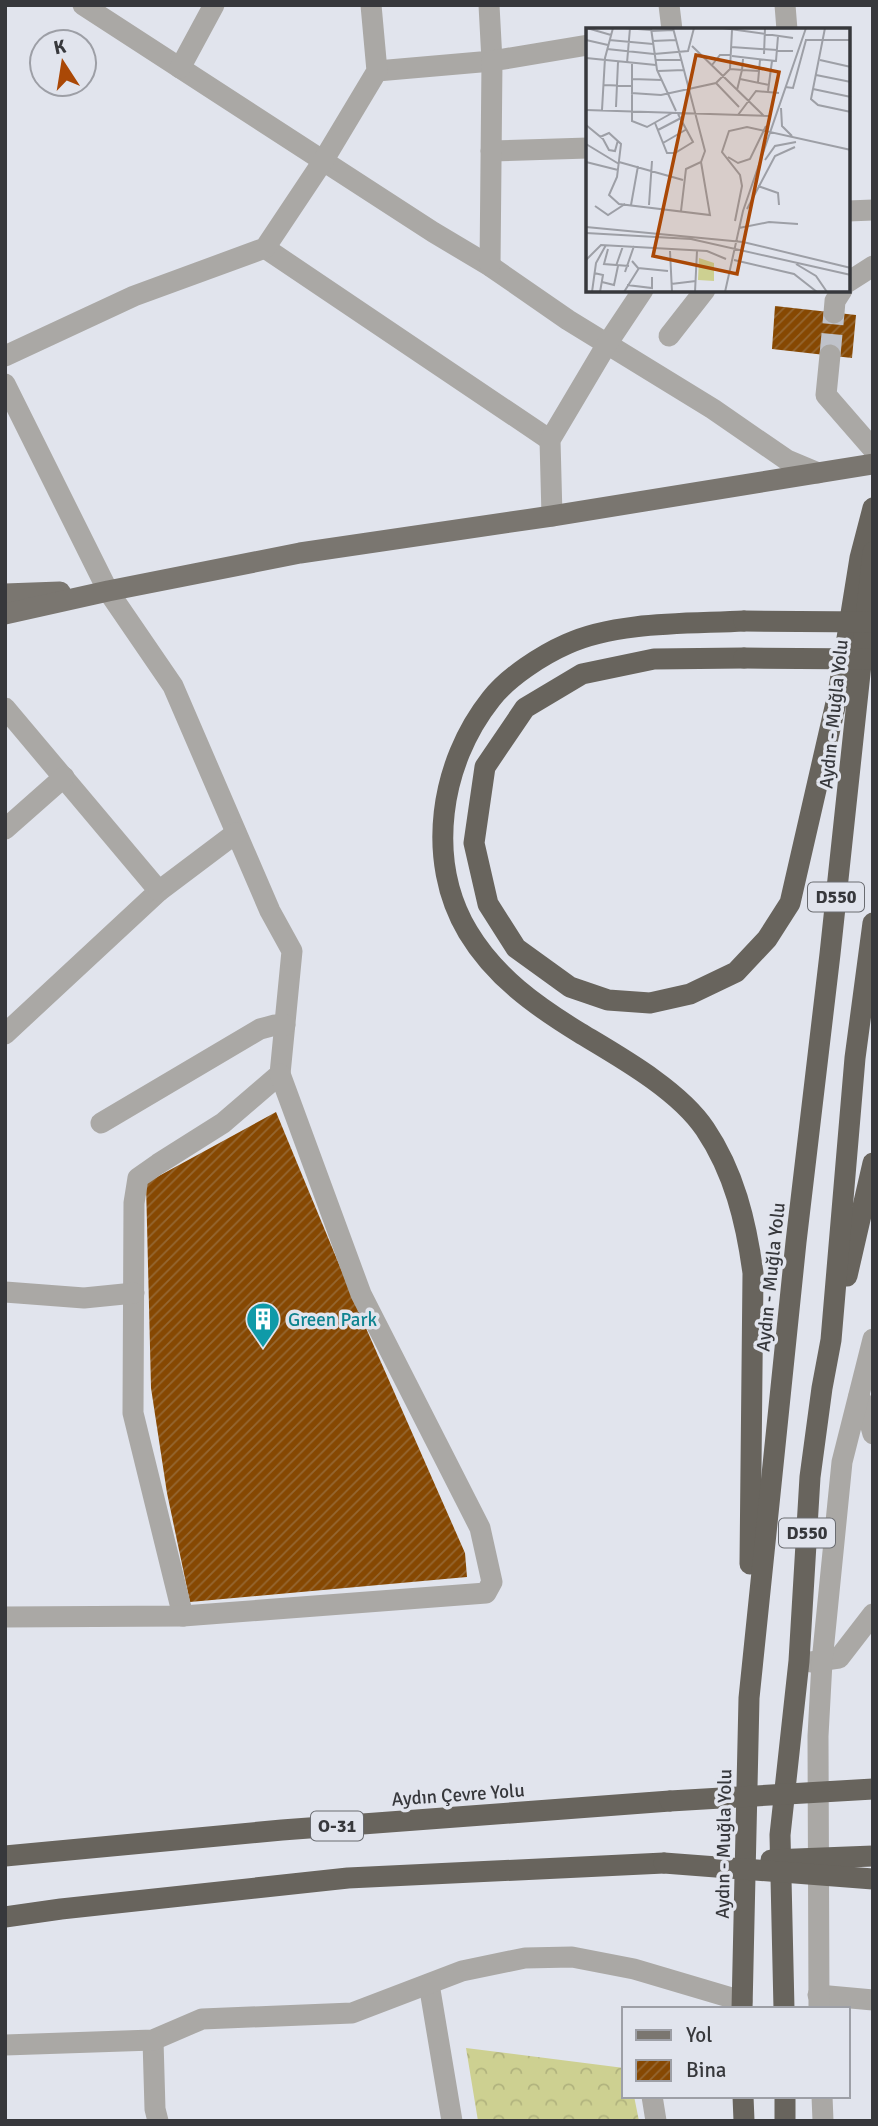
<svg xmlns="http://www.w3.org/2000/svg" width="878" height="2126" viewBox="0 0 878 2126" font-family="Signika,sans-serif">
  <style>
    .forest { fill: url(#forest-crowns) }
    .building { fill: url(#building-hatch) }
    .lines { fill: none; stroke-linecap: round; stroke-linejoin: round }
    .minor-tunnel { stroke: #bfc2ca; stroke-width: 21; stroke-dasharray: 21 10; stroke-linecap: butt }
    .minor { stroke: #aaa8a5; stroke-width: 21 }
    .major { stroke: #7a7670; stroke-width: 21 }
    .highway { stroke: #68645d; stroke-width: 21 }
    .highway-bridge { stroke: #68645d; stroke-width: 21 }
    .labels { text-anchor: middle; stroke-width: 7; stroke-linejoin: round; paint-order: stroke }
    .shield { fill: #e1e4ed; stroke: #6a6c71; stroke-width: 2 }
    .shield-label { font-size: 18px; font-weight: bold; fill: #37383c }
    .street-label { font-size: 19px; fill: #37383c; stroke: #e1e4ed }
    .culture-label { font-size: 19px; fill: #0d838f; stroke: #e1e4ed; text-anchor: start }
    .inset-road { fill: none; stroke: #9d9fa6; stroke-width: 2 }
    .view { fill: #aa4806; fill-opacity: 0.15; stroke: #aa4806; stroke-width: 3.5 }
    .inset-edge { fill: none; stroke: #37383c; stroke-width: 3.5 }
  </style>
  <defs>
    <pattern id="forest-crowns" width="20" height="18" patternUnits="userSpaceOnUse" patternTransform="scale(1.75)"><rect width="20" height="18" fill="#cdd091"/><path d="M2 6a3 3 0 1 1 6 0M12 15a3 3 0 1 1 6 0" fill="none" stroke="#b1b37e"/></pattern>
    <pattern id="building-hatch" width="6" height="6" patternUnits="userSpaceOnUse" patternTransform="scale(1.75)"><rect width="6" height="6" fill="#864802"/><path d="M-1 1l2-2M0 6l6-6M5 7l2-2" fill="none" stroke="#956732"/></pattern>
  </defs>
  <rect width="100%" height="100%" fill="#e1e4ed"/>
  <polygon class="forest" points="466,2048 624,2068 624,2096 634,2096 639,2121 478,2121"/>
  <g class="building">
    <polygon points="775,306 856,315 852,358 772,349"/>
    <polygon points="276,1112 358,1310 465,1553 467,1577 190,1602 167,1493 151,1388 146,1183"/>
  </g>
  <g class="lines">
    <polyline class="minor-tunnel" points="830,355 834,313"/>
    <g class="minor">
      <polyline points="83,5 433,232 490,266 568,320 713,409 787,460 818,473"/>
      <polyline points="669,5 672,30"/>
      <polyline points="785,5 787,30"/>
      <polyline points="180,68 214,5"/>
      <polyline points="377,71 492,61 489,5"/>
      <polyline points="491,151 588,148"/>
      <polyline points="848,211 873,210"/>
      <polyline points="265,248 550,440"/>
      <polyline points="490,266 492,61 588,45"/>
      <polyline points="848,282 873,266"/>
      <polyline points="834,313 835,301 842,290"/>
      <polyline points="669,336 705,290"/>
      <polyline points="830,355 826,395 873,449"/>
      <polyline points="5,356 134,296 265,248 323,161 377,71 371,5"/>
      <polyline points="5,384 108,591 173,686 270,911 292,951 280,1074 223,1123 158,1164 138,1178 134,1203 133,1413 183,1616"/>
      <polyline points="552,516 550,440 607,344 643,290"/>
      <polyline points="5,708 159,891 5,1034"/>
      <polyline points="5,829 64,777"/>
      <polyline points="159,891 236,833"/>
      <polyline points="101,1123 260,1029 275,1025 285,1025"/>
      <polyline points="5,1292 84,1298 134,1293"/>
      <polyline points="859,1396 867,1412 873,1434"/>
      <polyline points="5,1617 183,1616 486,1593 492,1582 480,1528 361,1294 280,1074"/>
      <polyline points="811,1662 839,1658 873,1614"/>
      <polyline points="429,1984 452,2121"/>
      <polyline points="818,1995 873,2000"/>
      <polyline points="819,2009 818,1736 822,1662 842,1462 873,1339"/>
      <polyline points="153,2040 155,2109 158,2121"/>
      <polyline points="5,2045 153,2040 202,2019 352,2013 462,1971 525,1958 572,1957 634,1969 742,2001"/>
      <polyline points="652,2096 656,2121"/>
      <polyline points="822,2096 823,2121"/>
    </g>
    <g class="major">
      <polyline points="5,594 60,592"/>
      <polyline points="5,614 108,591 300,553 552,516 873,464"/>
    </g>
    <g class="highway">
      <path d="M744,621c-54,3 -127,0 -177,23 -25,11 -59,33 -76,55 -51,64 -66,161 -23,233 27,45 68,74 112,101 40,24 99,57 125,96 29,43 41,92 48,144l-3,291"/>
      <polyline points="744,658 654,659 582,674 525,708 485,767 474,843 488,904 516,948 570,987 608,1000 650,1003 690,994 736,972 767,939 790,903 838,694 860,558 873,508"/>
      <polyline points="847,1276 873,1163"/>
      <polyline points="5,1856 282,1830 670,1801"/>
      <polyline points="5,1917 61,1909 348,1878 664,1863"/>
      <polyline points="742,2009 749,1698 796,1242 830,954 873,552"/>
      <polyline points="784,2009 780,1835 799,1661 810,1477 822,1388 831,1340 855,1058 873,923"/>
      <polyline points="743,2096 744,2121"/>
      <polyline points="785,2096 785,2121"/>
    </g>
    <g class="highway-bridge">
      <polyline points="744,621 873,622"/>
      <polyline points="744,658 873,659"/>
      <polyline points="670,1801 873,1789"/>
      <polyline points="771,1860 873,1856"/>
      <polyline points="664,1863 873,1879"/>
    </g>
  </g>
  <defs>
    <g id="building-pin" transform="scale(1.75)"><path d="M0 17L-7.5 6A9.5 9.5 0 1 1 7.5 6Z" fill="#0f9aa8" stroke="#e1e4ed"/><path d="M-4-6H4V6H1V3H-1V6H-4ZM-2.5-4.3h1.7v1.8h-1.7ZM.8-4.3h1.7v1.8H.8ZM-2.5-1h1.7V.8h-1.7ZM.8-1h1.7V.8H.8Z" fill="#fff"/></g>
  </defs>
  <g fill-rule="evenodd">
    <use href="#building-pin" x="263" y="1319"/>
  </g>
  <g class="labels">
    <g class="shield">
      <rect x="808" y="882.5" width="56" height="29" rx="5"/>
      <rect x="779" y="1518.5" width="56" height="29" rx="5"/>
      <rect x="311" y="1811.5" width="52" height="29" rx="5"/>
    </g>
    <g class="shield-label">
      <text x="836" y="903">D550</text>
      <text x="807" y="1539">D550</text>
      <text x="337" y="1832">O-31</text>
    </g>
    <g class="street-label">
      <text transform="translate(833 714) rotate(-84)" y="7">Aydın - Muğla Yolu</text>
      <text transform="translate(770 1277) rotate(-84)" y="7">Aydın - Muğla Yolu</text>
      <text transform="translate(458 1794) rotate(-4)" y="7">Aydın Çevre Yolu</text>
      <text transform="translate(723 1844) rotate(-89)" y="7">Aydın - Muğla Yolu</text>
    </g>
    <g class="culture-label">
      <text x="288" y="1326">Green Park</text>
    </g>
  </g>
  <g transform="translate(586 28)">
    <rect width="264" height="264" fill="#e1e4ed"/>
    <path d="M113,230l15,5v18l-16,-1z" fill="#cdd091"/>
    <path class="inset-road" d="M1,0l24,7M38,0l27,2M65,0l6,42 19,41M87,0l32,123 -4,11 -15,7 -5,42M137,0l70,10M239,0l-14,71 7,6 33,7M65,3l22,-1M0,12l22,5M23,12l44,4M219,12h46M66,13l24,-1M106,18l72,70M145,19l62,4M21,21l47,5 34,-3 6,-23M178,26l1,-26M146,28l44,5 2,-25M0,30l70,7M69,32h26M234,32l31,7M41,35l3,-35M46,36v57l15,6 25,-14M126,37l8,-10h10M144,41l12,1 1,-11M72,43l26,-1M230,47l35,7M46,51l30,1M154,51l29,6M172,54l2,-22M130,55l23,24M17,57l28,1M199,59l8,1 13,-48M227,61l38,8M151,62l5,-20 17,1M182,63l4,-30M45,65l30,2 55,-12 14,-14 2,-39M30,79l2,-45M195,80l1,18 10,10M0,82l184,6M16,82l3,-52 8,-30M152,87l18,-24 23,2M69,95l12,30h8l18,-11 -15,-28M0,97l17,14 6,11 6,1 3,-11M72,102l23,-12M14,109l9,-4 12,11 -4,33 -8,18 10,9 91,11 -9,-53M77,115l24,-14M0,116l33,20M142,129l10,6 12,-4 16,-33M179,132l10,-14 21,-4M0,134l32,8M33,134l64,18M172,158l20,7 1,12M45,177l7,-39M63,177l3,-44M9,178l13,9 17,-11M161,181l28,-53 20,-9M149,193l7,-35 -2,-11 -18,-23 7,-21 18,-4 104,23M0,199l157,15 108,26M153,200l30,-6 29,2M0,205l105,6 160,36M22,221l-4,15 25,2M84,223l2,41M0,232l15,-15 106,6 19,8M148,232l60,14 23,18M46,233l6,7 30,3M210,236l20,12 11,16M30,238l7,-20M39,244l9,-26M8,245l9,2 -3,17M16,254l12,3 4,-19M85,256l25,-3M41,257l25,3v-11M6,264l4,-29 10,-18M38,264l15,-24M109,264l2,-41M139,264l18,-81 63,-183"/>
    <path class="view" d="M110,27l83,17 -42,202 -84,-18z"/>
    <rect width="264" height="264" class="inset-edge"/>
  </g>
  <rect width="878" height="2126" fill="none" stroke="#37383c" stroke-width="14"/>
  <rect x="622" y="2007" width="228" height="91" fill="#e1e4ed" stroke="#9d9fa6" stroke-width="2"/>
  <rect x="636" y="2030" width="35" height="10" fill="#7a7670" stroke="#9d9fa6" stroke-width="2"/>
  <text x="686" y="2042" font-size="21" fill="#37383c">Yol</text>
  <rect x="636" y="2060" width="35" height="21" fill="url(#building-hatch)" stroke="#9d9fa6" stroke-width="2"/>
  <text x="686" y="2077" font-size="21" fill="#37383c">Bina</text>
  <g transform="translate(63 63) rotate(348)"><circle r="33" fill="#e1e4ed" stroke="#9d9fa6" stroke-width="2"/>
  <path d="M0-5L12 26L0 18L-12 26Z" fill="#aa4806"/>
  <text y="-10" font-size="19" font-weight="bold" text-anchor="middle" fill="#37383c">K</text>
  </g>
</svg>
